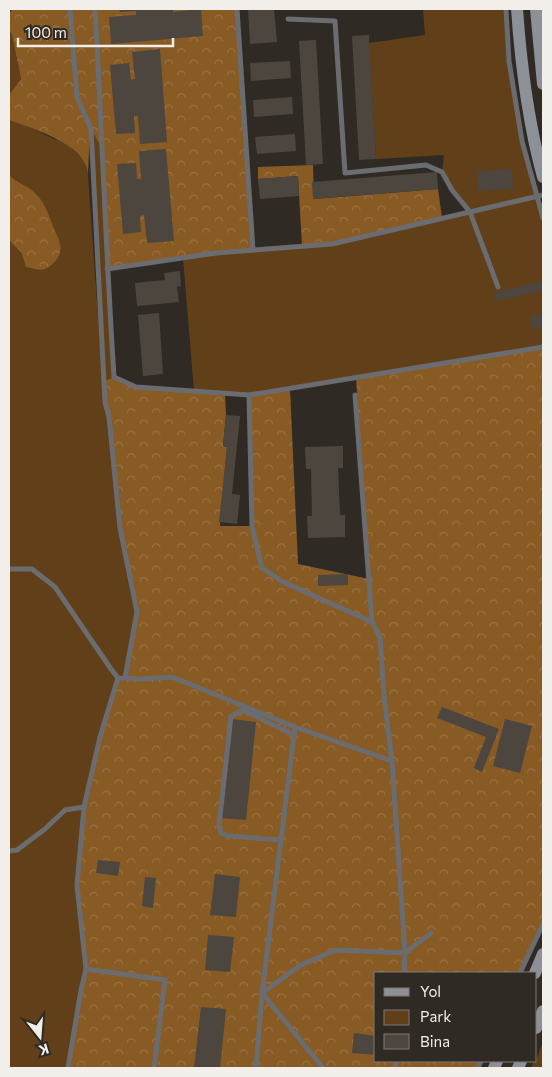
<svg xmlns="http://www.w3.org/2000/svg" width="552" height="1077" viewBox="0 0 552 1077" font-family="Commissioner,sans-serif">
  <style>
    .green { fill: #613f19 }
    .forest { fill: url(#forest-crowns) }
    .building { fill: #4d463f }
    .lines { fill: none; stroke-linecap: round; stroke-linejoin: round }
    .lane { stroke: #6a6c70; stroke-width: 5 }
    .secondary { stroke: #8e9097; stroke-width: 12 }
  </style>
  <defs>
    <pattern id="forest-crowns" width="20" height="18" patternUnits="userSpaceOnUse" patternTransform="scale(1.25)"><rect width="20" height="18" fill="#885a24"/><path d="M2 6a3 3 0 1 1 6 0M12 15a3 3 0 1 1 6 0" fill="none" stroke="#997244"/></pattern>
  </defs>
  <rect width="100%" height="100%" fill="#302a24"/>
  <g class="green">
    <polygon points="423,9 506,9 509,61 522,141 543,218 543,347 249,395 194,391 183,258 332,244 470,212 452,190 442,172 444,155 376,159 369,43 425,35"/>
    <polygon points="9,30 12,35 21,79 9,95"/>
    <polygon points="9,120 25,125 54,139 67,143 84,160 88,175 101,359 91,129 103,151 107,269 137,612 86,969 68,1068 9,1068 9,240 22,254 54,230 49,215 36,193 27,189 9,175"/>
    <polygon points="543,1041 543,1068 531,1068 534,1061 536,1061"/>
  </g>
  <g class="forest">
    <path d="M12,9h225l16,241 -146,19 -4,-118 -13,-24 -2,48c-1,-5 -2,-11 -5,-15 -11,-19 -54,-33 -74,-40v-25l12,-16 -9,-44c-5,-8 -5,-18 0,-26z"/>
    <polygon points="313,165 314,199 438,189 442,218 332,244 302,246 298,176 258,179 258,167"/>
    <path d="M9,175c8,8 23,13 28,20 8,9 12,20 16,31 2,6 6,12 7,18 3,10 -6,21 -15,25 -6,2 -13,-1 -19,-2l-4,-13 -13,-14z"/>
    <polygon points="543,347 543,924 520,973 376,973 376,1061 481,1061 478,1068 68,1068 86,969 77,885 84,807 100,737 118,678 124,678 137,612 120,528 103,382 114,377 136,387 225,393 226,415 223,446 227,447 220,526 251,526 249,395 290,389 298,564 369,579 356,378"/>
  </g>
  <g class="building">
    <polygon points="119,9 173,9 173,12 201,9 203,36 111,44 109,17 136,15 136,11 120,12"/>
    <polygon points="248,9 274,9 277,42 250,44"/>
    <polygon points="369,35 376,159 359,160 352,36"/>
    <polygon points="316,40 323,164 306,165 299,41"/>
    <polygon points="160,49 167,142 140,144 138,116 134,116 135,133 116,134 110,65 129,63 131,80 135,79 132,52"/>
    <polygon points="290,61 291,78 251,81 250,63"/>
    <polygon points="292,97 293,114 254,117 253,100"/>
    <polygon points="295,134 296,151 257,154 255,137"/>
    <polygon points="166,149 174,241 147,243 144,215 140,216 141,232 123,234 117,164 136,163 137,179 141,179 139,151"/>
    <polygon points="512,169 513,189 478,191 477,171"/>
    <polygon points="437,172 438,189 313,199 312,182"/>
    <polygon points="298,176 299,196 260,199 258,179"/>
    <polygon points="180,271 181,286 177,287 179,302 137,306 135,283 165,280 164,273"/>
    <polygon points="543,281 543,290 496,301 494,293"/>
    <polygon points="159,313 163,374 143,376 138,315"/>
    <polygon points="541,314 543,327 533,329 530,317"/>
    <polygon points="226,415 240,416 232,494 240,495 237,524 219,522 227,447 223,446"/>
    <polygon points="343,446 343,468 338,468 340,515 345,515 345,537 308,538 307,516 312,516 311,469 306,469 305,447"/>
    <polygon points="348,574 348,585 318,586 318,575"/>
    <polygon points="442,707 499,729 482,772 474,768 486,737 437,718"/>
    <polygon points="231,719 256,722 246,820 221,818"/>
    <polygon points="505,719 532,726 520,773 493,766"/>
    <polygon points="98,860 120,862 118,876 96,873"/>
    <polygon points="215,874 240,877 236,917 210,915"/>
    <polygon points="145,877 156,878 153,908 142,906"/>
    <polygon points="208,935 234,937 230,972 205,970"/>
    <polygon points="201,1007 226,1009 220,1068 194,1068"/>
    <polygon points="354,1033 376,1036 376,1055 352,1053"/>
  </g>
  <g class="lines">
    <g class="lane">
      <polyline points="70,9 77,97 91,129 105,402 109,417 120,528 137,612 125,678"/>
      <path d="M95,9c7,123 11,245 19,368l22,10 113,8 294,-48"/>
      <polyline points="237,9 253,250"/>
      <polyline points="506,9 509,61 522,141 543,218"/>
      <polyline points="288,19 335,21 345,173 426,165 442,172 452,190 470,212 498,287"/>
      <polyline points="107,269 216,253 332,244 543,195"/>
      <polyline points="249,395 252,526 262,568 283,582 372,622"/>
      <polyline points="355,395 372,622 380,637 384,696 392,761 405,953 404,973"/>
      <polyline points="9,569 32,569 55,587 111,669 118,678 144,679 172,677 295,727 392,761"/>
      <polyline points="281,840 228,836 221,833 219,826 231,716 243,710 294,735"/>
      <polyline points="9,851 17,850 45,829 65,810 84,807"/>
      <polyline points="86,969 165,980 154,1068"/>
      <polyline points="520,973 543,924"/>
      <polyline points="68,1068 81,990 86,969 77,885 84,807 100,737 118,678"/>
      <polyline points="256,1068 262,993 295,727"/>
      <polyline points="323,1068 262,993 301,965 336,950 405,953 431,933"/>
      <polyline points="395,1068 396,1061"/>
      <polyline points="478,1068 481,1061"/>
    </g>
    <g class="secondary">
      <path d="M517,9c4,57 11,113 26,168"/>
      <polyline points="536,9 543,84"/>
      <polyline points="535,973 543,954"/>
      <polyline points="536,1028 543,1011"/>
      <polyline points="494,1068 497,1061"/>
      <polyline points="518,1068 521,1061"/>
    </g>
  </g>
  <rect width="552" height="1077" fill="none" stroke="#f2eeea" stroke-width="20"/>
  <rect x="374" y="972" width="162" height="90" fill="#302a24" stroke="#7e7873"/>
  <rect x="384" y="988" width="25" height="8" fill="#8e9097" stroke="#7e7873"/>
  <text x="420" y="997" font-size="15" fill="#f2eeea">Yol</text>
  <rect x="384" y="1010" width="25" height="15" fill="#613f19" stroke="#7e7873"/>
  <text x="420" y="1022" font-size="15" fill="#f2eeea">Park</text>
  <rect x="384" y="1034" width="25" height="15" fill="#4d463f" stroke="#7e7873"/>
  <text x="420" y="1047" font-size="15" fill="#f2eeea">Bina</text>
  <g transform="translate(40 1037) rotate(163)" stroke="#302a24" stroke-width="4" paint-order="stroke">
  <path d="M0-4L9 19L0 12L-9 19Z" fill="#f2eeea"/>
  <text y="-8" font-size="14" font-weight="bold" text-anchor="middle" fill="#f2eeea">K</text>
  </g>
  <path d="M18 38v8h155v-8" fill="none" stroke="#f2eeea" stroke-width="2.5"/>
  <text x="25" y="38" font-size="15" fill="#f2eeea" stroke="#302a24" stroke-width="4" paint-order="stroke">100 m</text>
</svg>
